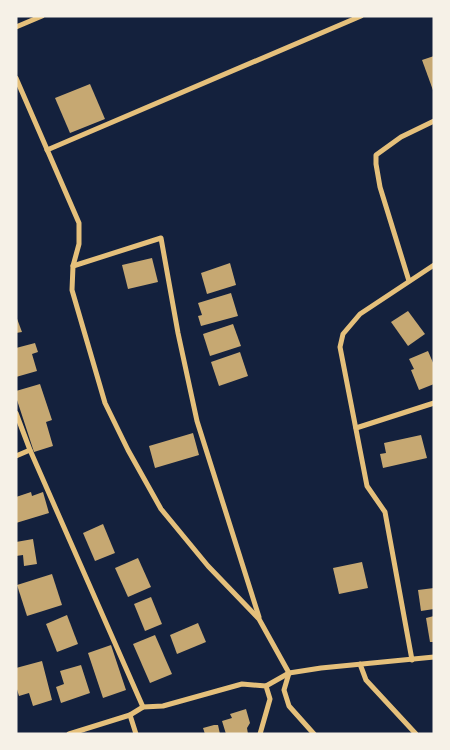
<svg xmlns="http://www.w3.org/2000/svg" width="450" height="750" viewBox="0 0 450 750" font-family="Inter,sans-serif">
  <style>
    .building { fill: #c6a872 }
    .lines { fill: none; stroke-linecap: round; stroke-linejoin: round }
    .minor { stroke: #e5c07b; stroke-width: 5 }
  </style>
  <rect width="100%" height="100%" fill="#14213d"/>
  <g class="building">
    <polygon points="434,56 434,93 422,60"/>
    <polygon points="90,84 105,119 70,133 55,98"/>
    <polygon points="152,258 158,282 128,289 122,265"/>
    <polygon points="230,263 236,285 207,294 201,273"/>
    <polygon points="231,293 238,316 201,326 198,316 202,315 198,303"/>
    <polygon points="408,311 425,334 408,346 391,322"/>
    <polygon points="16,316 22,332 16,333"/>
    <polygon points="233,324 241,346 210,356 203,334"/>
    <polygon points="35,343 38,352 32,354 37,371 16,377 16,348"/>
    <polygon points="428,351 434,365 434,384 419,390 411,370 414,369 409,359"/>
    <polygon points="240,352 248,376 219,386 211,362"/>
    <polygon points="40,384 52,420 46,422 53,446 34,452 16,397 16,391"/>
    <polygon points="193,433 199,455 155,468 149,446"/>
    <polygon points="421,435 427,458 383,468 380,454 386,453 384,443"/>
    <polygon points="31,492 32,496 43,492 49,513 16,523 16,497"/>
    <polygon points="103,524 115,553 95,561 83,533"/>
    <polygon points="33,539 37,564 24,566 23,555 16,556 16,542"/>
    <polygon points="138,558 151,587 128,597 115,568"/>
    <polygon points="362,562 368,588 339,594 333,568"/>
    <polygon points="52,574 62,605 27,616 17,585"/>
    <polygon points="434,588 434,609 421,611 418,590"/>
    <polygon points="151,597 162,624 145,631 134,604"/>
    <polygon points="67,615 78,644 57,652 46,624"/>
    <polygon points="434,616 434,642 430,642 426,618"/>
    <polygon points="198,623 206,642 177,654 170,635"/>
    <polygon points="155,635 172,674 150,683 133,644"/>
    <polygon points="111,645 126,690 103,698 88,653"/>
    <polygon points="42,661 52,700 33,706 29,693 19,696 16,686 16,668"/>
    <polygon points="81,665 90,693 61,703 56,687 64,684 60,671"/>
    <polygon points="246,709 250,723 247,728 248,734 226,734 222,721 232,718 230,714"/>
    <polygon points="214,725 218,725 220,734 205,734 203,728"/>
  </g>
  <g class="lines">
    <g class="minor">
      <polyline points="16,27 42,16"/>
      <polyline points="16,78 79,223 79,244 73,266 72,290 105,403 128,450 161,509 208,566 259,619 289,673 284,690 289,706 314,734"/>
      <polyline points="47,150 361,16"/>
      <polyline points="73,266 161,238 178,333 197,421 259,617"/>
      <polyline points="409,281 380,187 376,164 376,155 401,137 434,121"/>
      <polyline points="16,413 30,450 143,707"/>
      <polyline points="356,428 434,403"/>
      <polyline points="16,456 30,450"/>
      <polyline points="412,660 385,512 367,486 340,347 343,334 360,314 434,265"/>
      <polyline points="360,664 366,680 416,734"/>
      <polyline points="266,686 289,673 321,668 434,657"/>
      <polyline points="130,715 136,734"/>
      <polyline points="69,734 130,715 143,707 163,706 242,684 266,686 270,699 260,734"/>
    </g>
  </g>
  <rect width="450" height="750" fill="none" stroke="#f6f1e7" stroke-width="35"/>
</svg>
